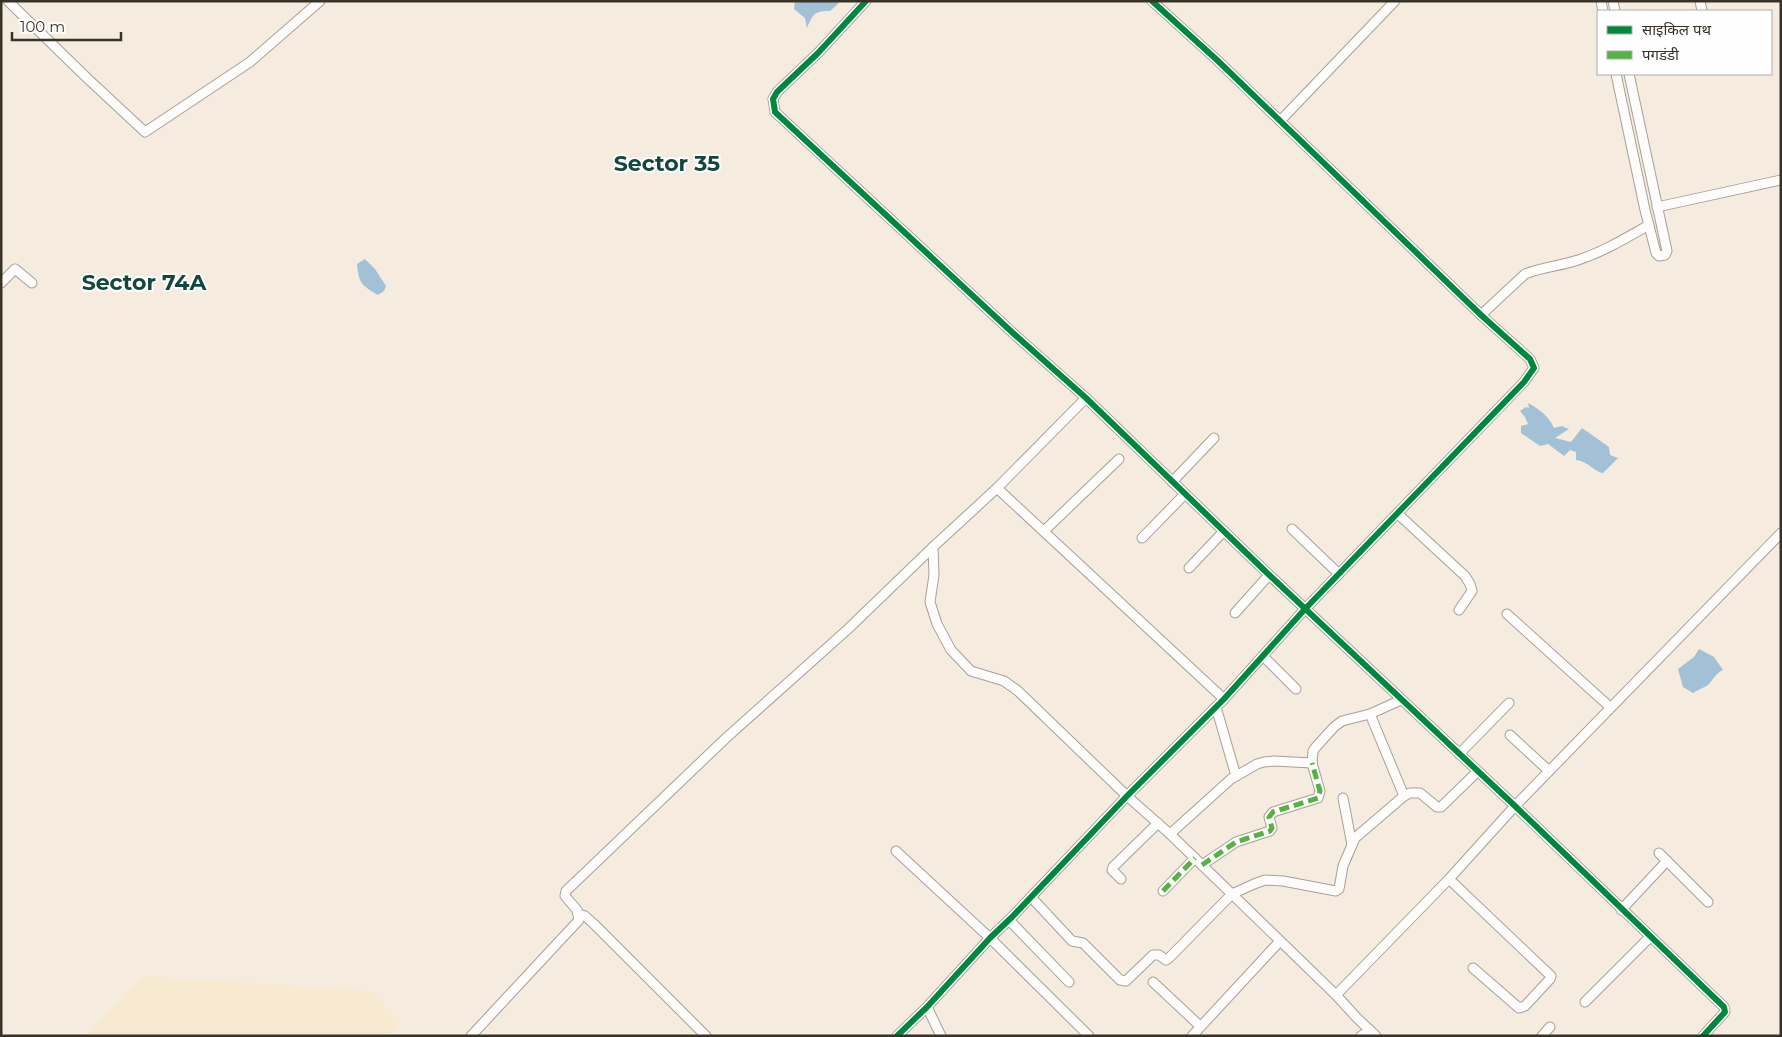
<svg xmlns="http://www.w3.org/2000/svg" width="1782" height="1037" viewBox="0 0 1782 1037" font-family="Montserrat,'Noto Sans Devanagari',sans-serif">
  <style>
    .built { fill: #f8e9d1 }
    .water { fill: #a2c1d6 }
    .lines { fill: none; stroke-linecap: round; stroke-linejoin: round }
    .minor-casing { stroke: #a6a096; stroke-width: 11 }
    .minor { stroke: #fefcfa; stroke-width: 9 }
    .quiet { stroke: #56b245; stroke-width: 5; stroke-dasharray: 10 5; stroke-linecap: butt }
    .cycleway-casing { stroke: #fefefe; stroke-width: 9 }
    .cycleway { stroke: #00873e; stroke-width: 6 }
    .labels { text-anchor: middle; stroke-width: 4; stroke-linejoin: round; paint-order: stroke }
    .district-label { font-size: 22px; font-weight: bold; fill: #12483c; stroke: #fefefe }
  </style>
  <rect width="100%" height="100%" fill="#f5ecdf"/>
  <polygon class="built" points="144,976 371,991 401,1023 389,1036 85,1036"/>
  <g class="water">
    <path d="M795,1h43l1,2 -9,8c-15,-1 -18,4 -23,17l-2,-10 -11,-9z"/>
    <path d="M365,259l10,10 11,17 -2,5 -6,4c-16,-10 -19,-10 -21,-31z"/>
    <path d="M1528,403c11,6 21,13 26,25l8,-2 7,3 -14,9 16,4 11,-14 27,19 1,8 8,3 -15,15c-9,-1 -13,-11 -27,-13v-8l-6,-2 -6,6 -16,-12 -8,2 -19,-13v-7l7,-2 -3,-7 -5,-6 6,-4 3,1z"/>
    <path d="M1699,649l15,8 9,13c-7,3 -10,10 -15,15 -4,3 -11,5 -15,8l-10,-6 -5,-18 16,-12z"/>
  </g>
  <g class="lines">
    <g class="minor-casing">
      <g id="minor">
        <polyline points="8,1 87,78 145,132 250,62 320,1"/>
        <polyline points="866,1 818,53 777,92 773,99 775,112 1014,334 1086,398 1264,570 1515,806 1724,1007 1725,1012 1703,1036"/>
        <polyline points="1601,1 1603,11"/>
        <polyline points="1613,1 1615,11"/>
        <polyline points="1700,1 1702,11"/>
        <polyline points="1616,74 1645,210 1656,253 1659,256 1665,255 1667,251 1629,74"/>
        <polyline points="1280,121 1395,1"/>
        <polyline points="1657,207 1781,180"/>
        <polyline points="1,283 15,269 32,283"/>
        <path d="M1481,315l44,-41c17,-7 36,-8 53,-14 25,-8 48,-22 71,-35"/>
        <polyline points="1172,482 1214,438"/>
        <polyline points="997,488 1224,699"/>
        <polyline points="1398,514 1465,576 1470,584 1472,591 1459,610"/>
        <polyline points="1292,529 1339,574"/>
        <polyline points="1044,531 1119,459"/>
        <polyline points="1142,538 1185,494"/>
        <polyline points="933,547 934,575 930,602 937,624 951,650 971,671 1004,681 1018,691 1127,796 1170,834 1336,995 1357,1018 1376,1036"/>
        <polyline points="1189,568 1224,531"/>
        <polyline points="1235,613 1269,575"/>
        <polyline points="1507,614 1610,707"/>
        <polyline points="1263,656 1296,689"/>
        <polyline points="1216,707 1236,776"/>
        <polyline points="1370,714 1404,796"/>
        <polyline points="1510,735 1549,771"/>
        <polyline points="1459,754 1509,703"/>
        <polyline points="1343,798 1352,845"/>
        <polyline points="1170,834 1231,779 1257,764 1264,762 1274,761 1312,763 1313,751 1315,748 1334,727 1342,721 1370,714 1401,700"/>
        <polyline points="896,851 990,938 1089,1036"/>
        <polyline points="1659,853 1708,902"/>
        <polyline points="1202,865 1236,842 1270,831 1272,828 1269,817 1273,812 1318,798 1320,791 1312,763"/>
        <polyline points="1121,879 1112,870 1113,867 1158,823"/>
        <polyline points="1449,879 1551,976 1550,979 1525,1006 1519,1008 1473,968"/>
        <polyline points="1163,891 1195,858"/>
        <polyline points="1031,897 1072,941 1083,943 1120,980 1126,981 1153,955 1159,955 1166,960 1169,958 1232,894 1254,884 1265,880 1283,881 1336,891 1339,889 1343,866 1355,838 1404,796 1410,793 1420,793 1437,807 1441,807 1478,771"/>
        <polyline points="1621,910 1667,861"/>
        <polyline points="579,914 585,916 594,924 706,1036"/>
        <polyline points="1009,920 1069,982"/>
        <polyline points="1153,982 1200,1026"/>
        <polyline points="1336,995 1449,879 1515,806 1781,533"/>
        <polyline points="1585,1002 1650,937"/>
        <polyline points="927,1007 941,1036"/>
        <polyline points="471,1036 579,920 577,910 565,896 566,891 726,738 848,629 933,547 997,488 1086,398"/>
        <polyline points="897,1036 927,1007 990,938 1012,917 1127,796 1224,699 1305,609 1524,382 1534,368 1530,359 1481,315 1217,60 1152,1"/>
        <polyline points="1192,1036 1280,941"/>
        <polyline points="1361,1036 1370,1030"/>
        <polyline points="1542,1036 1550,1027"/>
      </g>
    </g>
    <use href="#minor" class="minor"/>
    <g class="quiet">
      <polyline points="1202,865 1236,842 1270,831 1272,828 1269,817 1273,812 1318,798 1320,791 1312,763"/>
      <polyline points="1163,891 1195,858"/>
    </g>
    <g class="cycleway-casing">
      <g id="cycleway">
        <polyline points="866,1 818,53 777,92 773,99 775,112 1014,334 1086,398 1264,570 1515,806 1724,1007 1725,1012 1703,1036"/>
        <polyline points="897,1036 927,1007 990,938 1012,917 1127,796 1224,699 1305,609 1524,382 1534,368 1530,359 1481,315 1217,60 1152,1"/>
      </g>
    </g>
    <use href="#cycleway" class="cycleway"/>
  </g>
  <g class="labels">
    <g class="district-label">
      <text x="667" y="171">Sector 35</text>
      <text x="144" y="290">Sector 74A</text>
    </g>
  </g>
  <rect width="1782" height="1037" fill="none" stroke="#383228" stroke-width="5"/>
  <rect x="1597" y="10" width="175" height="65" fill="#fefefe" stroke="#afaca8"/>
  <rect x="1607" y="26" width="25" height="8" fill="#00873e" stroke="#afaca8"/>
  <text x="1642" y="35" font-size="15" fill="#383228">साइकिल पथ</text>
  <rect x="1607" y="51" width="25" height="8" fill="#56b245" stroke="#afaca8"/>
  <text x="1642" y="60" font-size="15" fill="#383228">पगडंडी</text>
  <path d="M12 32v8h109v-8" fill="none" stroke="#383228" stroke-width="2.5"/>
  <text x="20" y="32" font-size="15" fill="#383228" stroke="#fefefe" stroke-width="4" paint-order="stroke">100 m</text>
</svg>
